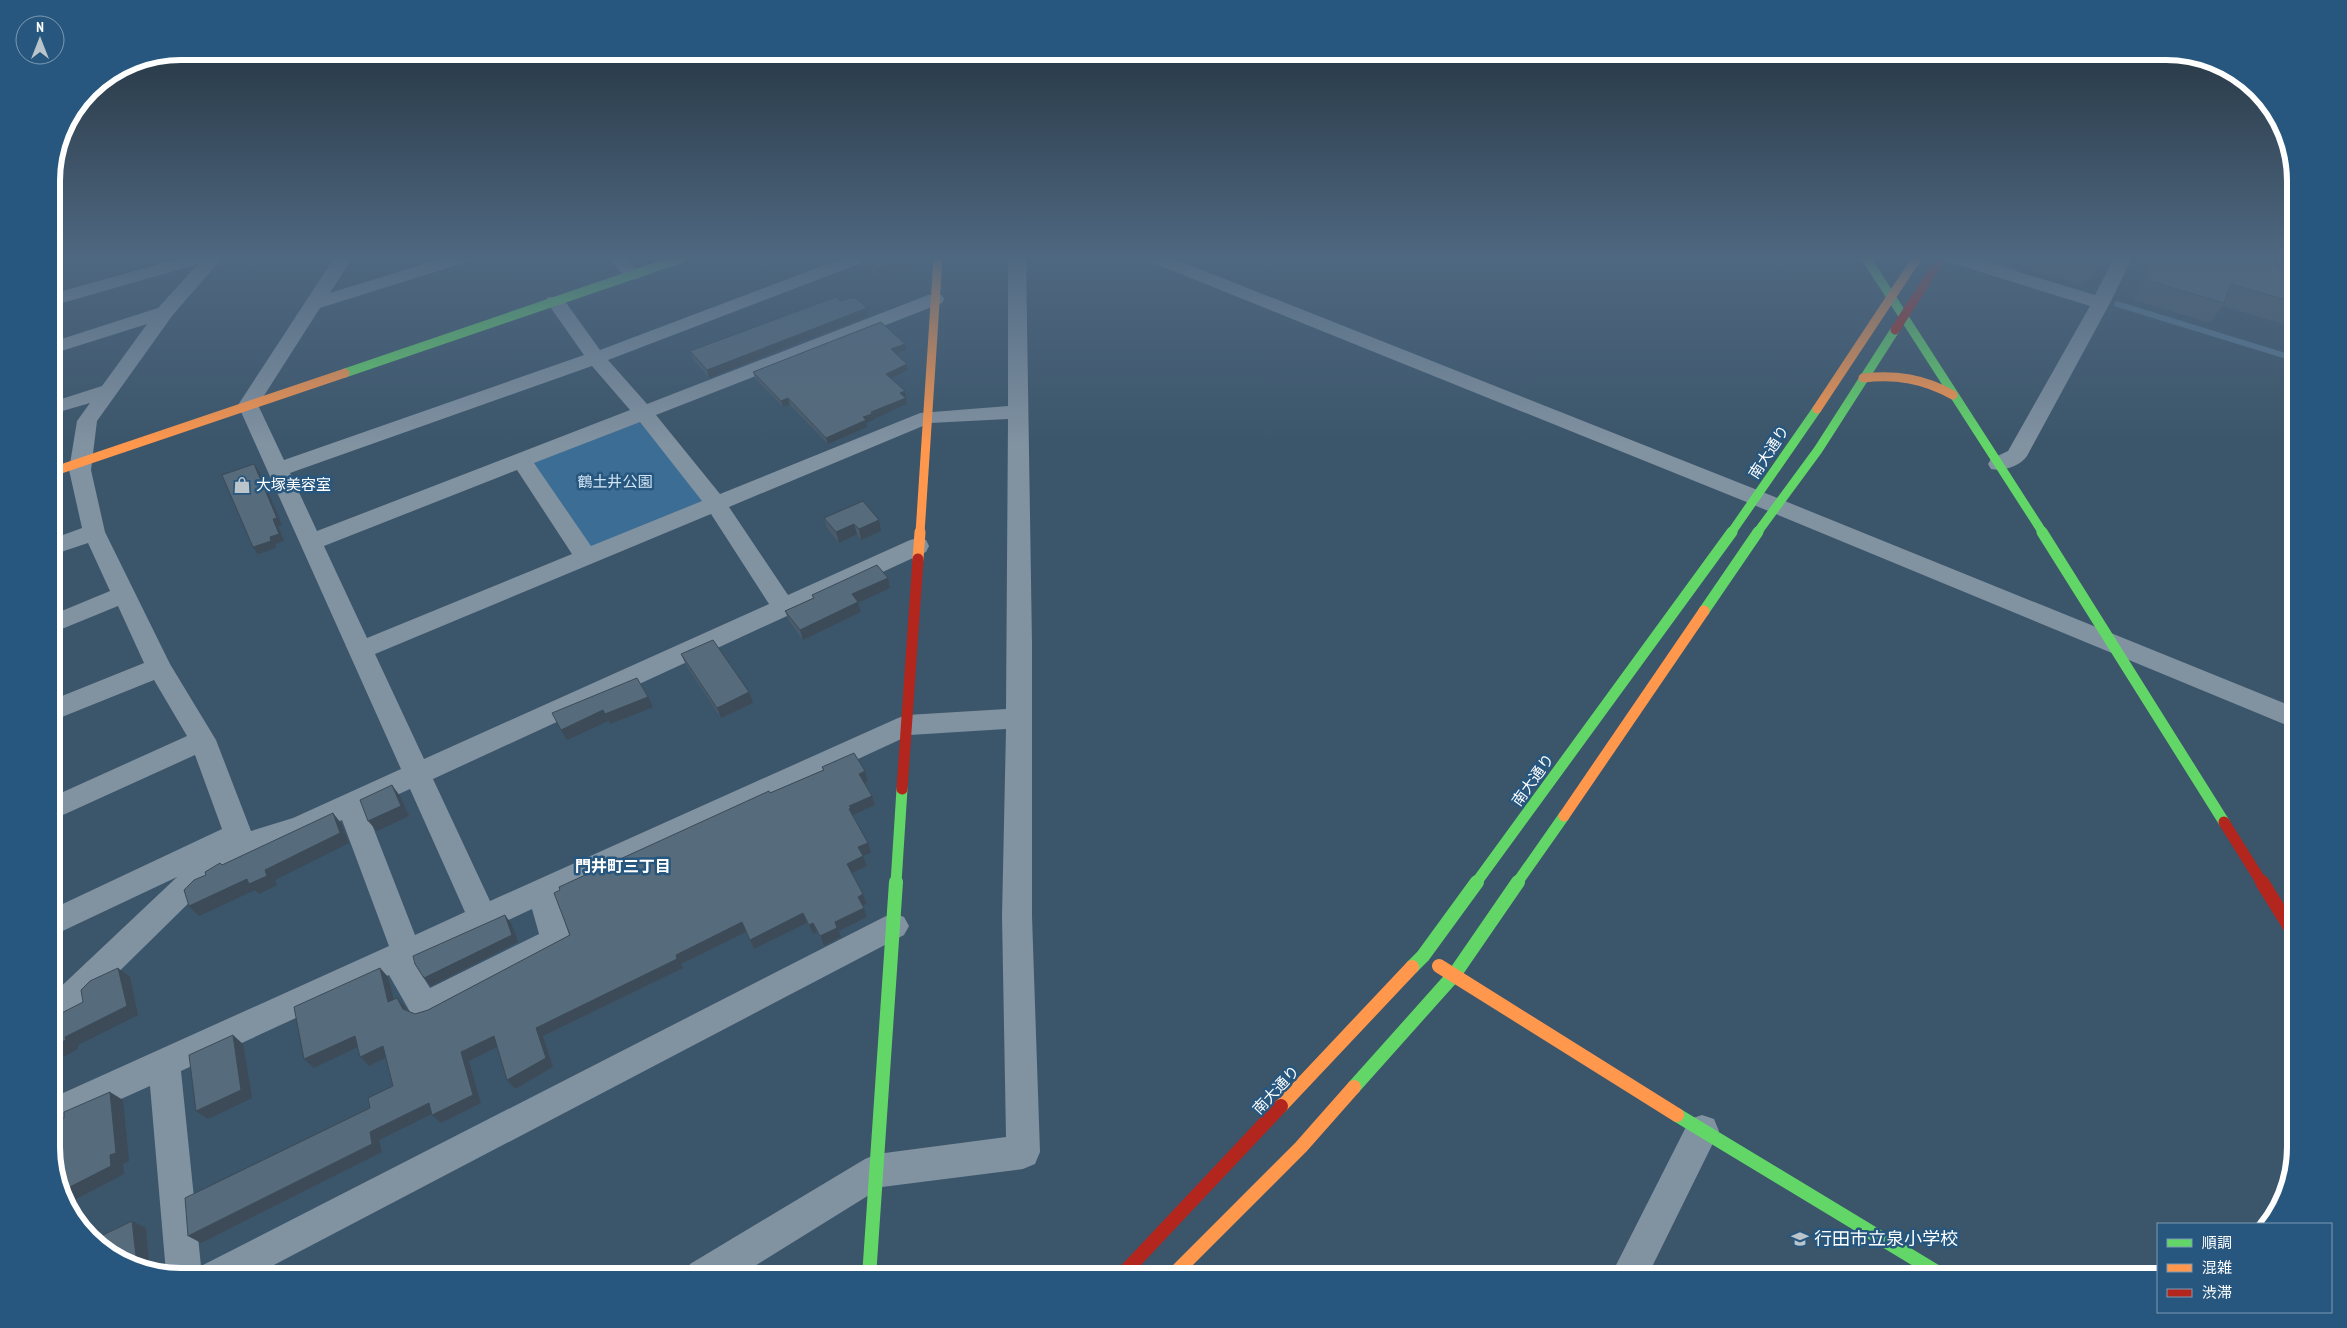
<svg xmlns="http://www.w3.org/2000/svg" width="2347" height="1328" viewBox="0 0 2347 1328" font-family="'PT Sans Narrow','Noto Sans JP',sans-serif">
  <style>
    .green { fill: #3c6d95 }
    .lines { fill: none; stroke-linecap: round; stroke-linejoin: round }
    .stream { stroke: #587893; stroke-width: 5.5 }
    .street { fill: #8192a1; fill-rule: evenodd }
    .fast-far2 { stroke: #63d668; stroke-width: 9 }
    .fast-far1 { stroke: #63d668; stroke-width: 11 }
    .fast { stroke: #63d668; stroke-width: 14 }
    .slow-far2 { stroke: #ff974d; stroke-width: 9 }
    .slow-far1 { stroke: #ff974d; stroke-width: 11 }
    .slow { stroke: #ff974d; stroke-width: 14 }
    .jam-far2 { stroke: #b3261e; stroke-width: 9 }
    .jam-far1 { stroke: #b3261e; stroke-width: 11 }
    .jam { stroke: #b3261e; stroke-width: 14 }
    .wall { fill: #4a5c6b }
    .shaded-wall { fill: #3c4b57 }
    .building { fill: #566b7c; stroke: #3c4b57 }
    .labels { text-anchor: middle; stroke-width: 5; stroke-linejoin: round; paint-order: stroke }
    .street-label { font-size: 15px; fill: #fff; stroke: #27577e }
    .park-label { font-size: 15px; fill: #d1e5f4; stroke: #27577e }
    .poi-label { font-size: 15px; fill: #fff; stroke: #27577e; text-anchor: start }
    .neighbourhood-label { font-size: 16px; font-weight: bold; fill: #fff; stroke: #27577e }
    .near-poi-label { font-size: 18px; fill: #fff; stroke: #27577e; text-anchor: start }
    .rim { fill: none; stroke: #fff; stroke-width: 6 }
  </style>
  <rect width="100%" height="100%" fill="#3b556a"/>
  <polygon class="green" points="639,419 704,501 589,549 529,461"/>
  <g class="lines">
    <g class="stream">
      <polyline points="1971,258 2014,271"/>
      <polyline points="2117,304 2296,359"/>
    </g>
    <g class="street">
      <path d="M181,258h41l-50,58 -75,105 -6,49 14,62 65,132 46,76 35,91 42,-13 108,-49 -163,-364 96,-147h18l-22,35 113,-35h26l-3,4 -146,46 -62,97 26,55 300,-105 -38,-54 2,-4h14l38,53 243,-92h24l-3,4 -256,98 39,44 281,-109h14l2,4 -2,4 -286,112 64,79 200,-81 88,-7v-148h18l6,385v273l8,236 -5,12 -12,5 -141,18 -145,90h-52l5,-13 175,-105 12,-5 129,-17 -4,-221 4,-187 -96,6 -353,163 14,42 -4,9 -132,68 -11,4 -11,-4 -24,-42 -208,96 20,195 683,-349 10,-4 10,4 5,9 -5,9 -653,342h-70l-15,-4 -16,-187 -98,44v-32l337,-152 -47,-126 -32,15 -52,17 -53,35 -123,121 -19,15 -11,4v-32l125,-118 -125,59v-27l170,-80 -27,-74 -143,65v-23l135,-61 -33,-56 -102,41v-21l92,-37 -26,-57 -66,27v-18l58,-24 -22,-48 -36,12v-16l30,-11 -13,-58 8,-49 13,-18 -38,11v-12l50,-16 45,-62 -95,30v-12l106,-34 40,-44 -146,42v-12zM592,366l38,44 -313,121 -27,-58zM1008,419l-2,290 -99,6 -9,3 -408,183 -57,-122 493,-227 3,-6 -3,-6 -8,-2 -8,2 -122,55 -59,-88 201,-84zM640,422l62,79 -111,45 -57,-83zM517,470l55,84 -205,84 -43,-92zM711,514l58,90 -345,155 -49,-105zM410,789l55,123 -50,23 -49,-126zM532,909l7,25 -109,54 -15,-24z"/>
      <polygon points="609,258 627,258 641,275 638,279 626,279"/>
      <polygon points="1148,258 1172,258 1765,493 2296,708 2296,729 1749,503 1151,262"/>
      <path d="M1946,258h26l123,37 19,-37h18l-22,45 -83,153c-7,10 -24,16 -36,13l-3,-5 3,-5 17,-8 82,-145 -141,-44z"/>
      <polygon points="1702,1115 1714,1119 1719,1131 1647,1277 1610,1277 1690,1119"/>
    </g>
    <g class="fast-far2">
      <polyline points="1866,258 2043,533"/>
      <polyline points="345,373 682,258"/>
      <polyline points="1731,533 1817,409"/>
      <polyline points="1757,533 1818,450 1895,330"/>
    </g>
    <g class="fast-far1">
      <polyline points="2042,532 2224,822"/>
      <polyline points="1704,611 1758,532"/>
      <polyline points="896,883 902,789"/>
      <polyline points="1476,883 1732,532"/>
      <polyline points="1517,883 1564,816"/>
    </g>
    <g class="fast">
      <polyline points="1412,967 1423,956 1477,882"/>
      <polyline points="1354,1087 1454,975 1518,882"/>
      <polyline points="1677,1115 1945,1277"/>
      <polyline points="869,1277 896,882"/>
    </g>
    <g class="slow-far2">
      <path d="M1863,378c33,-4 61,1 90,17"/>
      <polyline points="1817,409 1917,258"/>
      <polyline points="52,472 345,373"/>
      <polyline points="920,533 938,258"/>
    </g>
    <g class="slow-far1">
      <polyline points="918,559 920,532"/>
      <polyline points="1564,816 1704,611"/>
    </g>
    <g class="slow">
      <polyline points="1439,966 1677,1115"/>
      <polyline points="1281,1106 1412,967"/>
      <polyline points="1171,1277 1301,1147 1354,1087"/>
    </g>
    <polyline class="jam-far2" points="1895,330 1941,258"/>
    <g class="jam-far1">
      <polyline points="902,789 918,559"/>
      <polyline points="2224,822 2262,883"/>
    </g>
    <g class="jam">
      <polyline points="2262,882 2296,937"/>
      <polyline points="1120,1277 1281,1106"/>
    </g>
  </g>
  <g class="wall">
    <polygon points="862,258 917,258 918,263 880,279 864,265"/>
    <polygon points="1994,258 2103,258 2091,280 2087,279 2083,286"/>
    <polygon points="2153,258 2279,258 2276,268 2296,274 2296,328 2222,306 2210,323 2133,300"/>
    <polygon points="841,301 867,308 868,316 709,378 693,359 690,351"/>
    <polygon points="906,350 896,354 907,364 908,370 891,378 905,391 907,404 874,419 874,420 867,423 867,427 828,444 790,405 783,407 755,378 753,372"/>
    <polygon points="824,518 881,531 861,540 857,534 839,543 827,528"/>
    <polygon points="888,578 890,588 858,603 861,612 803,640 789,621 785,611 813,598 812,595"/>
    <polygon points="681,654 753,703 721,718 686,665"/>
    <polygon points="822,767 865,771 868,781 864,783 875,805 853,815 871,853 863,856 867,866 852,873 863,894 867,904 863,906 867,917 839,931 841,937 824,946 817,932 813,934 807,923 754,949 746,932 681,964 683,968 543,1036 553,1067 515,1089 507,1080 497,1047 469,1061 481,1103 441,1123 432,1114 379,1140 382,1152 201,1243 370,1108 393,1086 386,1058 369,1066 360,1057 357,1047 314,1068 304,1059 380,968 388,977 394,1000 405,1007 407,1011 415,1014 428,1010 570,935 770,793 823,770"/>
  </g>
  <g class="shaded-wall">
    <polygon points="906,258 917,258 918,263 880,279 878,269"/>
    <polygon points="867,308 868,316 709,378 707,370"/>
    <polygon points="905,344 906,350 892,356 891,349"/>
    <polygon points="907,364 908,370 888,380 886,374"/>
    <polygon points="905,391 907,404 874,419 874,420 867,423 867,427 828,444 826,438 863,417 900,393"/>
    <polygon points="788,398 790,405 783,407 781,401"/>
    <polygon points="254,464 259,471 282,525 278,526 284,541 275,544 276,548 258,554 253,547 270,537 273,519"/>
    <polygon points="879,520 881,531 861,540 859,529"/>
    <polygon points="854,524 857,534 839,543 836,532"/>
    <polygon points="888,578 890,588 858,603 861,612 803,640 800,630 852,594"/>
    <polygon points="749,692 753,703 721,718 717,708"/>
    <polygon points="648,697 653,707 610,724 605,714"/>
    <polygon points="603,710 608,721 567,740 561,730"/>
    <polygon points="865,771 868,781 862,784 859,774"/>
    <polygon points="392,785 400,796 409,816 377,831 368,821"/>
    <polygon points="872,796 875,805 853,815 854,818 849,809 849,806"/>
    <polygon points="333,813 341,823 349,843 275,880 277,885 259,894 255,890 199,916 189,906 265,870"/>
    <polygon points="868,843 871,853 863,856 867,866 850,874 847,864 858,847"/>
    <polygon points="863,894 867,904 861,906 858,897"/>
    <polygon points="864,908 867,917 839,931 841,937 824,946 820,936 835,922"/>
    <polygon points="803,913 807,923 754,949 750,940"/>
    <polygon points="505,915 511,923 518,942 431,986 424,978"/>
    <polygon points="742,922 746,932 681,964 683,968 543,1036 553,1067 515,1089 507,1080 536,1028 676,955"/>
    <polygon points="813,923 817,932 813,934 809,925"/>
    <polygon points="118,968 130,977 138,1015 78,1045 78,1049 52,1063 52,1047 65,1037"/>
    <polygon points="380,968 388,977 397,1011 388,1002"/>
    <polygon points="397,998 405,1007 411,1018 403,1009"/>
    <polygon points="233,1035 243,1044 252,1098 208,1119 196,1111"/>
    <polygon points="355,1036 364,1044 314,1068 304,1059"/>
    <polygon points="494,1036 501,1045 469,1061 481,1103 441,1123 432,1115 461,1052"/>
    <polygon points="383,1046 392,1055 369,1066 360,1057"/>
    <polygon points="110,1092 123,1100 129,1161 123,1164 124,1174 74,1200 74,1208 68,1211 62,1191 110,1155"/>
    <polygon points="429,1103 438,1111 379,1140 382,1152 201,1243 188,1236 370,1132"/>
    <polygon points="132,1221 146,1228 149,1263 143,1267 125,1262"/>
  </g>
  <g class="building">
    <polygon points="865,258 906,258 878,269"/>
    <polygon points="2068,258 2103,258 2102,260 2099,259 2095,266"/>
    <polygon points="2156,258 2279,258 2276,268 2296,274 2296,303 2231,284 2224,303 2146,280"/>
    <polygon points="836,297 841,301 854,297 867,308 707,370 690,351"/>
    <polygon points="881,322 905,344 891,349 907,364 886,374 905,391 900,393 906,398 871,412 872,414 863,417 866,420 826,438 788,398 781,401 753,372"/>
    <polygon points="254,464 277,518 273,519 279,534 270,537 271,541 253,547 222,475"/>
    <polygon points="863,501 879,520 859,529 854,524 836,532 824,518"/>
    <polygon points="877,565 888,578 852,594 858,602 800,630 785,611 814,598 812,595"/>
    <polygon points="713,640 749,692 717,708 681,654"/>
    <polygon points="637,678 648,697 605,714 603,710 561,730 552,713"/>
    <polygon points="854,753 865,771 859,774 872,796 849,806 851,808 849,809 868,843 858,847 863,856 847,864 863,894 858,897 864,908 835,922 837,928 820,936 813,923 809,925 803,913 750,940 742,922 676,955 677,959 536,1028 546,1058 507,1080 494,1036 461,1052 473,1095 432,1115 429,1103 370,1132 372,1144 188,1236 185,1198 370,1108 368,1098 393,1086 383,1046 360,1057 355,1036 304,1059 294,1007 380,968 388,1002 397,998 403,1009 415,1014 428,1010 570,935 554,893 560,890 559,887 769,791 770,793 824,770 822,767"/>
    <polygon points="392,785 401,806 368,821 360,800"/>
    <polygon points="333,813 340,833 265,870 267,876 249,884 247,879 189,906 184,890 194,880 206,875 205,872 220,863 222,865"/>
    <polygon points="505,915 512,935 424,978 415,964 413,956"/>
    <polygon points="118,968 127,1006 65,1037 66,1040 52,1047 52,1018 83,1002 81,990 90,981"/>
    <polygon points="233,1035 241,1090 196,1111 189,1055"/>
    <polygon points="110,1092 116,1153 110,1155 111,1166 62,1191 52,1155 52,1123 64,1118 64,1112"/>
    <polygon points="132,1221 136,1256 125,1262 116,1260 95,1239"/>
  </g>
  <linearGradient id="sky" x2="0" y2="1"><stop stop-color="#202f3a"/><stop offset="0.58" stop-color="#4f6881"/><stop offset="1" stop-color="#4f6881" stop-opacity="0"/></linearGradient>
  <rect width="2347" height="444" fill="url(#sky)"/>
  <defs>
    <g id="shop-bare" transform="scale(1.35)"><path d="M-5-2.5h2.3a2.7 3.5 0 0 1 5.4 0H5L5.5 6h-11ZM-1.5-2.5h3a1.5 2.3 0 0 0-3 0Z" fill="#bac4cb" stroke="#27577e" stroke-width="2.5" paint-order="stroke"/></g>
    <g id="school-bare" transform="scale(1.35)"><path d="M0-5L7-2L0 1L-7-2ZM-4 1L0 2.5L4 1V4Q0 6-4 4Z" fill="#bac4cb" stroke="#27577e" stroke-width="2.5" paint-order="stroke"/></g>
  </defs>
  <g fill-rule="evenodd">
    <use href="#shop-bare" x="242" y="485"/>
    <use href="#school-bare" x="1800" y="1239"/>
  </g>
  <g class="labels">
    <g class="street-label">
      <text transform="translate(1769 452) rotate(-57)" y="5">南大通り</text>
      <text transform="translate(1533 780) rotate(-54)" y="5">南大通り</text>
      <text transform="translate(1276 1090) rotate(-47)" y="5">南大通り</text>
    </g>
    <g class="park-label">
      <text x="615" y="487">鶴土井公園</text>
    </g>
    <g class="poi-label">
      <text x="256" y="490">大塚美容室</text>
    </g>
    <g class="neighbourhood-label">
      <text x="623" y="872">門井町三丁目</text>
    </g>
    <g class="near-poi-label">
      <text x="1814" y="1245">行田市立泉小学校</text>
    </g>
  </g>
  <path d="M0 0H2347V1328H0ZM181 60H2166A121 121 0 0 1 2287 181V1147A121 121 0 0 1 2166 1268H181A121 121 0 0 1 60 1147V181A121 121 0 0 1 181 60Z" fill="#27577e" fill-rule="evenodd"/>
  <path class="rim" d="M181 60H2166A121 121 0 0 1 2287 181V1147A121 121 0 0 1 2166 1268H181A121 121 0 0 1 60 1147V181A121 121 0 0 1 181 60Z"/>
  <rect x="2157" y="1223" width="175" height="90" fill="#27577e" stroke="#7d9ab2"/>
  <rect x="2167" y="1239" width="25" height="8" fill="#63d668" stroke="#7d9ab2"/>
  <text x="2202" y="1248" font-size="15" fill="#ffffff">順調</text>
  <rect x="2167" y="1264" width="25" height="8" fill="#ff974d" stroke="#7d9ab2"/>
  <text x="2202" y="1273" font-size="15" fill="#ffffff">混雑</text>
  <rect x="2167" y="1289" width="25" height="8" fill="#b3261e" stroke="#7d9ab2"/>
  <text x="2202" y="1298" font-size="15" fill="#ffffff">渋滞</text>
  <g transform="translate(40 40)"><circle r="24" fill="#27577e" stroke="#7d9ab2"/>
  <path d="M0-4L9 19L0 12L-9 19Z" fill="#bac4cb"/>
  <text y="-8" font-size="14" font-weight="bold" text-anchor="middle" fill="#ffffff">N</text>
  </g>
</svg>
